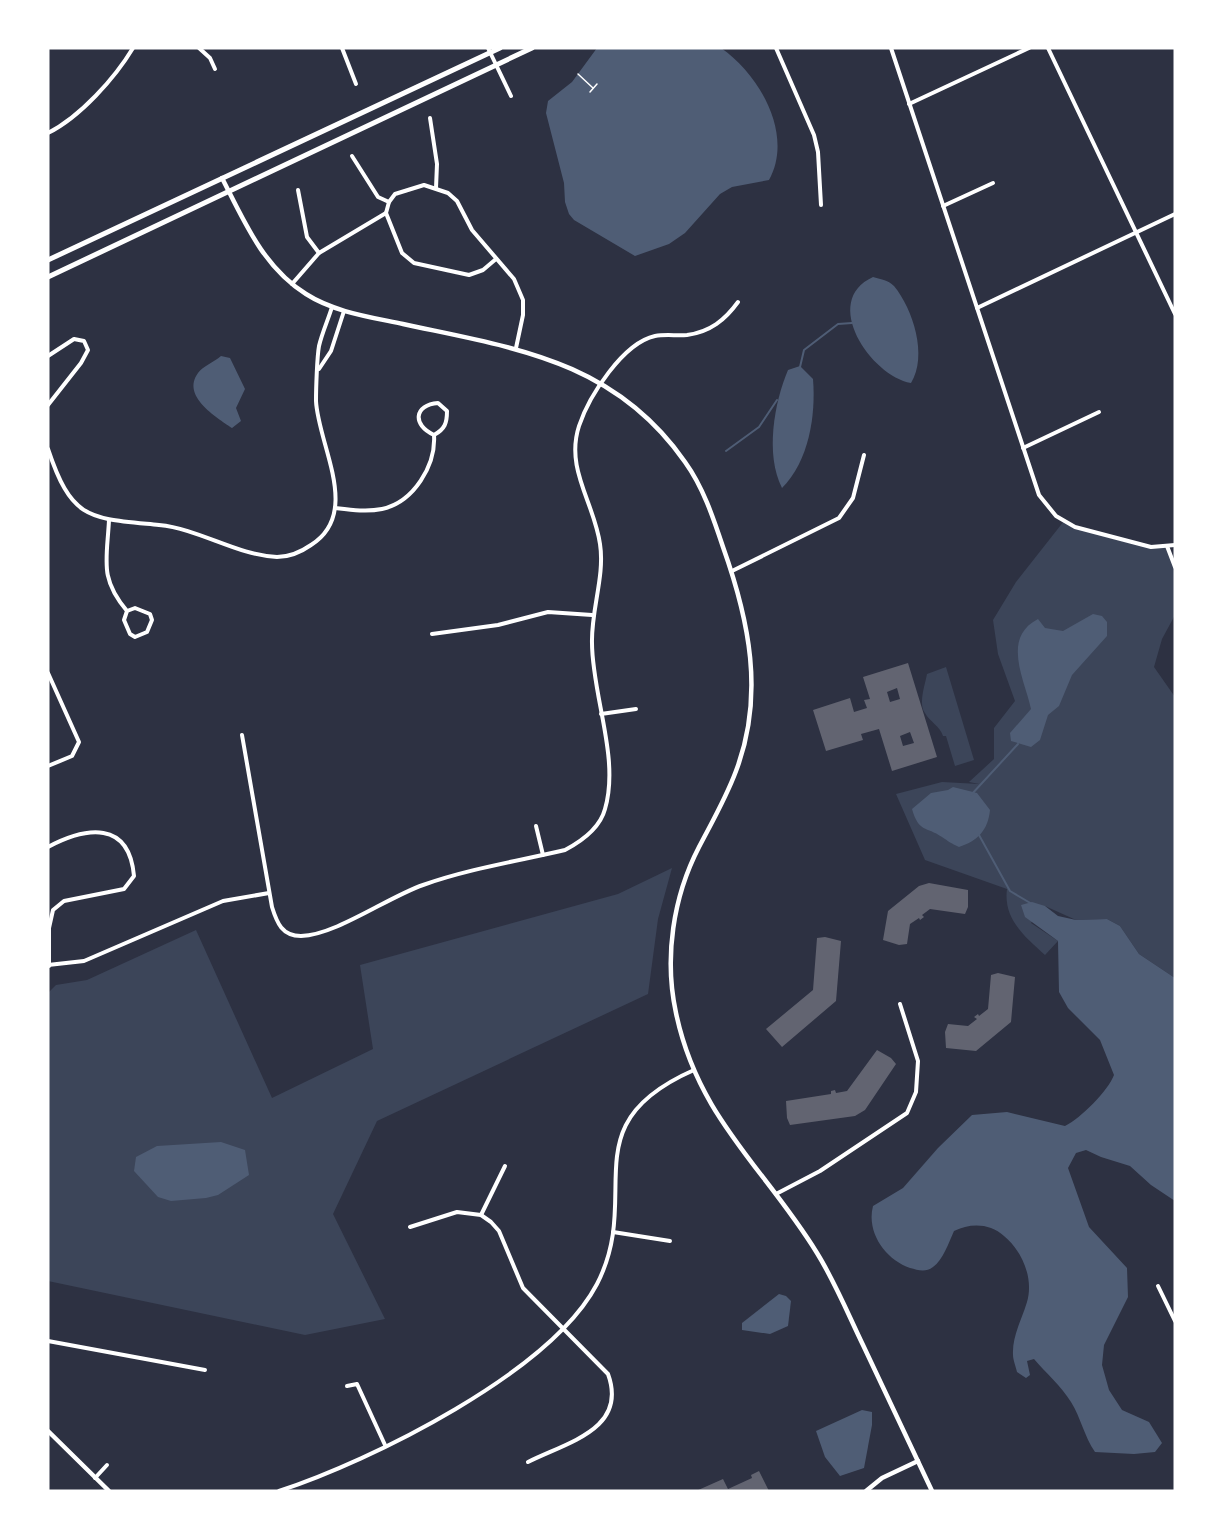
<svg xmlns="http://www.w3.org/2000/svg" width="1223" height="1539" viewBox="0 0 1223 1539" font-family="'Exo 2',sans-serif">
  <style>
    .green { fill: #3c4559 }
    .water { fill: #4f5d75 }
    .lines { fill: none; stroke-linecap: round; stroke-linejoin: round }
    .stream { stroke: #4f5d75; stroke-width: 2 }
    .building { fill: #626471; fill-rule: evenodd }
    .path { stroke: #fff; stroke-width: 1.5 }
    .minor { stroke: #fff; stroke-width: 4 }
    .tertiary { stroke: #fff; stroke-width: 4.5 }
    .secondary { stroke: #fff; stroke-width: 5 }
  </style>
  <rect width="100%" height="100%" fill="#2d3142"/>
  <g class="green">
    <path d="M1064,521c30,13 70,27 103,25l8,21v48l-13,24 -8,28 21,30v281l-36,-24 -19,-28 -13,-7 -31,1 -31,-14 -14,17 27,18 -13,14c-20,-18 -42,-36 -38,-66l-82,-29 -29,-66 46,-12 37,2 -10,-2 25,-23v-31l21,-27 -17,-47 -5,-34 23,-38z"/>
    <path d="M946,667l28,93 -19,6 -9,-30h-3c-3,-10 -13,-14 -18,-23 -7,-9 0,-28 2,-39z"/>
    <polygon points="672,868 658,919 648,994 377,1121 333,1214 385,1319 305,1335 48,1281 48,993 56,985 87,980 196,930 272,1098 373,1049 360,965 618,894"/>
  </g>
  <g class="water">
    <path d="M597,48h124c39,27 73,87 48,132l-37,7 -12,7 -35,39 -16,11 -34,12 -61,-36 -5,-6 -4,-12 -1,-19 -18,-70 2,-12 24,-19z"/>
    <path d="M873,277c7,2 15,3 21,9 19,23 34,70 17,97 -40,-7 -91,-82 -38,-106z"/>
    <path d="M221,356l9,2 15,31 -9,19 5,13 -9,7c-16,-11 -51,-32 -34,-55 5,-7 16,-11 23,-17z"/>
    <path d="M800,366l13,13c3,36 -4,82 -31,109 -17,-33 -8,-85 6,-118z"/>
    <path d="M1093,614l9,2 5,6v14l-35,39 -13,31 -11,9 -8,25 -9,7 -20,-6 -1,-8 21,-24c-6,-29 -30,-71 7,-90l7,9 18,3z"/>
    <path d="M953,787l24,6 13,17c-2,21 -13,31 -31,37 -7,-3 -11,-6 -17,-10 -16,-11 -23,-4 -30,-28l19,-16 17,-3z"/>
    <path d="M1032,902l13,4 13,10 18,4 31,-1 13,7 19,28 36,24v223l-24,-16 -21,-19 -29,-9 -15,-7 -10,3 -8,15 21,59 38,41 1,29 -24,48 -2,20 7,25 13,20 27,12 13,21 -7,9 -21,2 -39,-2c-11,-16 -14,-34 -24,-50 -10,-16 -25,-29 -37,-43l-7,2 3,14 -4,3 -9,-6c-1,-5 -4,-12 -4,-17 -1,-19 9,-36 14,-53 7,-24 -5,-51 -23,-66 -14,-13 -34,-13 -50,-5 -5,11 -11,29 -21,36 -8,6 -15,3 -23,1 -24,-8 -44,-35 -37,-62l30,-18 35,-40 34,-33 35,-3 58,14c16,-8 43,-35 49,-51l-14,-35 -32,-32 -9,-16 -1,-51 -33,-24 -4,-12z"/>
    <polygon points="221,1142 245,1150 249,1175 218,1195 206,1198 171,1201 158,1197 134,1171 136,1157 157,1146"/>
    <polygon points="779,1294 786,1296 791,1301 788,1326 770,1334 742,1330 742,1323"/>
    <polygon points="862,1410 872,1412 872,1425 864,1468 840,1476 825,1457 816,1431"/>
  </g>
  <g class="lines">
    <g class="stream">
      <polyline points="800,367 804,350 838,324 852,323"/>
      <polyline points="726,451 759,427 777,400"/>
      <polyline points="971,795 1018,744"/>
      <polyline points="979,835 1010,891 1032,904"/>
    </g>
  </g>
  <g class="building">
    <path d="M908,663l29,94 -45,14 -13,-42 -18,5 2,6 -37,11 -13,-41 37,-12 4,14 13,-4 -3,-8 6,-1 -7,-22zM897,688l3,11 -10,3 -3,-10zM910,732l4,11 -11,3 -3,-10z"/>
    <polygon points="929,883 968,890 968,907 965,914 930,909 922,915 924,917 920,920 919,918 910,924 907,944 899,945 883,940 888,911 919,886"/>
    <polygon points="825,937 841,941 836,1001 782,1047 766,1029 813,990 817,938"/>
    <polygon points="998,973 1015,977 1011,1022 976,1051 946,1048 945,1032 948,1024 968,1026 977,1019 974,1017 978,1014 979,1016 988,1009 991,975"/>
    <polygon points="877,1050 891,1058 896,1064 865,1110 855,1116 790,1125 787,1118 786,1101 831,1094 831,1091 835,1090 836,1093 847,1091"/>
    <polygon points="759,1471 769,1491 696,1491 723,1479 728,1489 752,1478 751,1475"/>
  </g>
  <g class="lines">
    <g class="path">
      <polyline points="578,74 593,88"/>
      <polyline points="590,92 597,84"/>
    </g>
    <g class="minor">
      <polyline points="199,48 210,58 215,69"/>
      <polyline points="342,48 356,84"/>
      <polyline points="488,48 511,96"/>
      <polyline points="776,48 814,135 818,152 821,205"/>
      <polyline points="891,48 1039,495 1056,516 1075,527 1151,547 1175,545"/>
      <polyline points="1048,48 1175,314"/>
      <polyline points="909,104 1029,48"/>
      <polyline points="430,118 437,164 436,188"/>
      <path d="M48,133c32,-16 67,-55 85,-85"/>
      <polyline points="352,156 378,197 389,202"/>
      <polyline points="298,190 307,237 319,253"/>
      <polyline points="943,206 993,183"/>
      <polyline points="496,259 483,270 469,275 414,263 402,253 386,213 389,202 395,194 424,185 448,193 457,201 472,230 514,279 523,300 523,315 516,348"/>
      <polyline points="292,284 319,253 386,213"/>
      <polyline points="977,308 1175,214"/>
      <polyline points="48,356 74,339 84,341 88,350 81,363 48,405"/>
      <polyline points="319,369 331,351 344,311"/>
      <polyline points="1023,448 1099,412"/>
      <path d="M48,449c24,72 41,69 111,76 41,4 77,30 118,32 13,0 24,-5 34,-12 51,-32 7,-100 5,-144 0,-12 1,-44 3,-55 3,-13 9,-26 13,-39"/>
      <path d="M336,508c16,2 31,4 46,1 32,-7 54,-44 52,-74 11,-6 13,-12 13,-24l-9,-8c-24,2 -26,22 -4,32"/>
      <path d="M109,520c-2,40 -10,58 18,91l-3,9 6,14 5,3 12,-5 5,-12 -2,-6 -15,-6 -8,3"/>
      <polyline points="1167,546 1175,567"/>
      <polyline points="732,571 839,518 853,498 864,455"/>
      <polyline points="432,634 498,625 548,612 592,615"/>
      <polyline points="48,673 79,742 72,756 48,766"/>
      <polyline points="601,714 636,709"/>
      <path d="M242,735l30,172c5,16 10,29 29,29 35,-1 87,-39 122,-51 45,-16 95,-24 142,-35 17,-9 35,-22 40,-41 15,-51 -13,-114 -13,-166 -1,-33 13,-67 8,-99 -6,-42 -35,-75 -21,-118 10,-30 44,-83 76,-90 11,-2 22,0 32,-1 23,-3 38,-15 51,-33"/>
      <polyline points="536,826 543,855"/>
      <path d="M48,847c38,-20 81,-27 86,29l-10,13 -60,12 -11,9 -4,18v38"/>
      <polyline points="48,965 84,961 223,901 269,893"/>
      <polyline points="776,1194 820,1171 907,1113 916,1092 918,1061 900,1004"/>
      <polyline points="481,1215 505,1166"/>
      <path d="M410,1227l47,-15 24,3 10,7 8,9 24,57 85,86c20,55 -40,68 -80,88"/>
      <polyline points="613,1232 670,1241"/>
      <polyline points="1158,1286 1175,1321"/>
      <polyline points="48,1341 205,1370"/>
      <polyline points="347,1386 357,1384 385,1445"/>
      <polyline points="95,1478 107,1465"/>
      <path d="M279,1491c92,-30 272,-119 318,-207 47,-91 -28,-159 97,-214"/>
    </g>
    <g class="tertiary">
      <path d="M222,178c22,43 41,89 84,116 28,18 64,23 97,30 111,24 211,36 282,138 18,25 28,55 38,85 26,73 42,148 13,224 -10,27 -24,51 -37,76 -26,50 -35,111 -23,166 22,105 89,155 141,240 18,29 31,61 46,92 23,49 46,97 69,146"/>
      <polyline points="48,1431 109,1491"/>
      <polyline points="866,1491 882,1478 918,1461"/>
    </g>
    <g class="secondary">
      <polyline points="48,260 500,48"/>
      <polyline points="48,277 532,48"/>
    </g>
  </g>
  <rect width="1223" height="1539" fill="none" stroke="#ffffff" stroke-width="99"/>
</svg>
